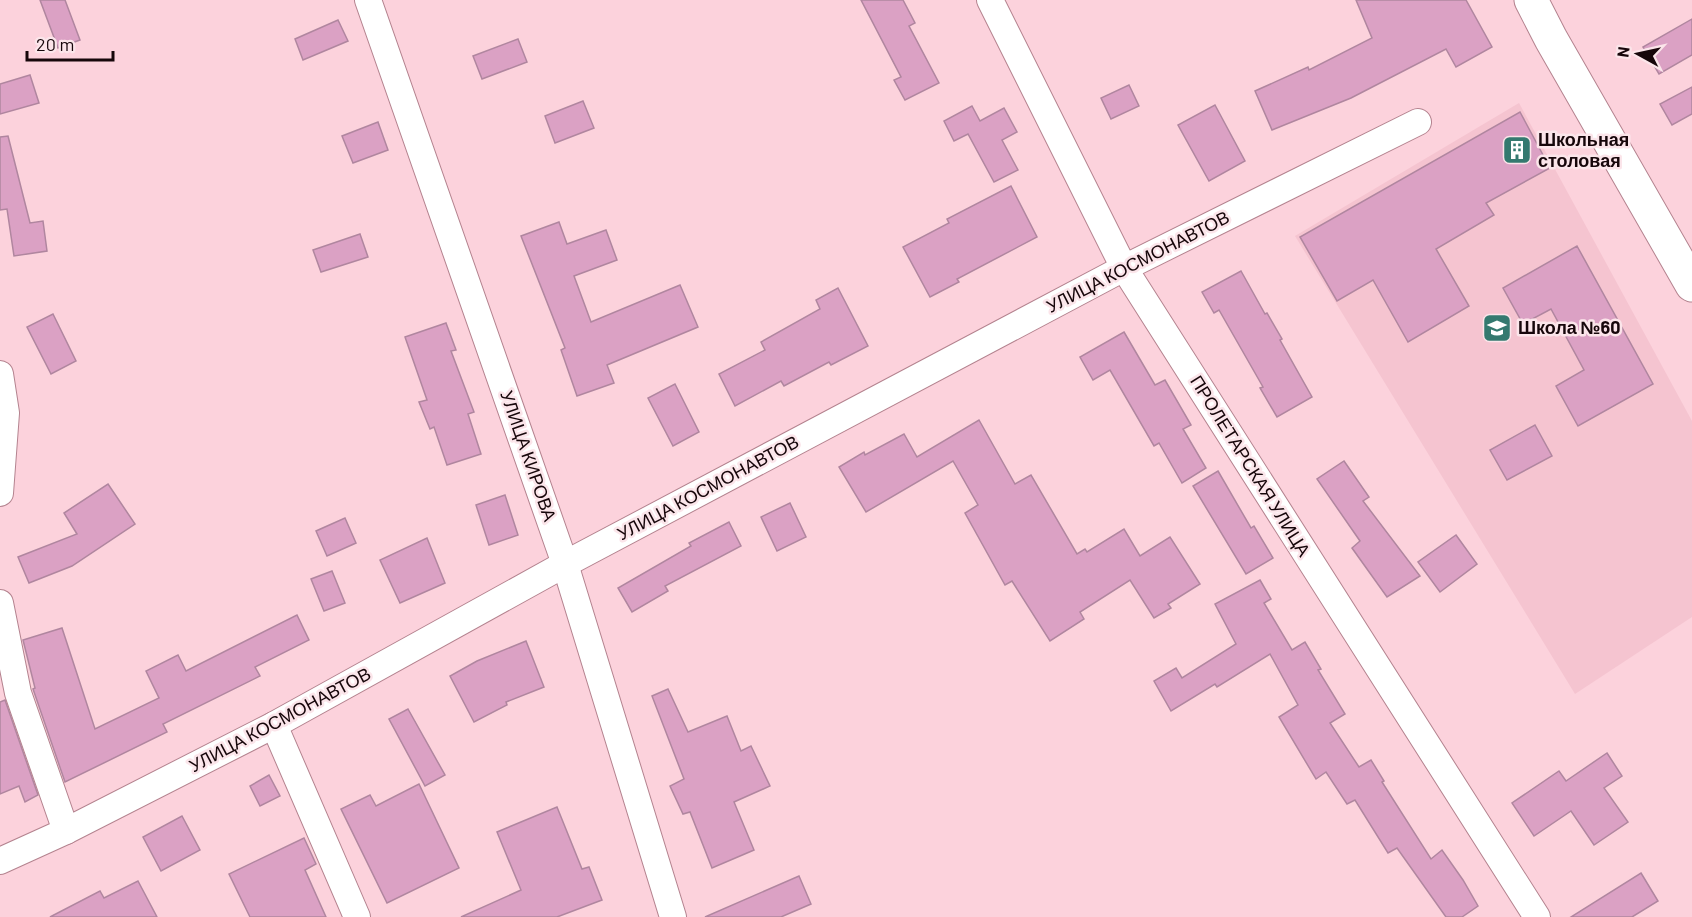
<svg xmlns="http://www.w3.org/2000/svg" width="1692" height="917" viewBox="0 0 1692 917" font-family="Barlow,sans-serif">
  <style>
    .built { fill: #f5c4d0 }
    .building { fill: #dba1c4; stroke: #b0869f; stroke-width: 1.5 }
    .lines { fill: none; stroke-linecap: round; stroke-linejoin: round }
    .minor-casing { stroke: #b4838f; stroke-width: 28 }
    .secondary-casing { stroke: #b4838f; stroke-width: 35 }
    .minor { stroke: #fff; stroke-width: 26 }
    .secondary { stroke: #fff; stroke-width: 33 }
    .labels { text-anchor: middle; stroke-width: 5; stroke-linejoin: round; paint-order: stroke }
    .poi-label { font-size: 18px; font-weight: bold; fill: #16060a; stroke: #fbe5ea; text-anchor: start }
    .street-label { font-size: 18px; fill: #16060a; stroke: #fbe5ea }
  </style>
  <rect width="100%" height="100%" fill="#fcd2dc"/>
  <polygon class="built" points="1519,103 1692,421 1692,617 1575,694 1295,236"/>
  <g class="building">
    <polygon points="40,0 65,0 80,40 58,48"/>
    <polygon points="861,0 903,0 915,23 909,26 939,83 905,100 894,80 901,77"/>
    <polygon points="1356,0 1466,0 1492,47 1456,67 1446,49 1351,98 1272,130 1255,91 1308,67 1309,70 1372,38"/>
    <polygon points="1692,19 1692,55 1659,74 1643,47"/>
    <polygon points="338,20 348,41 303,60 295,39"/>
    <polygon points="518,39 527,62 482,79 473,56"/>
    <polygon points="30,75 39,103 0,114 0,84"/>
    <polygon points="1129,85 1139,106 1111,119 1101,98"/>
    <polygon points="1692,87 1692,114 1672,125 1660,104"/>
    <polygon points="583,101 594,128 555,143 545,116"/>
    <polygon points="1215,105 1245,161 1209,181 1178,125"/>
    <polygon points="972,106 980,121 1004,108 1017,132 1002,140 1018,170 994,182 968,134 954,141 944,121"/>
    <polygon points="1520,112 1550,168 1486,203 1494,215 1436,249 1469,306 1408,342 1373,280 1337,301 1300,237"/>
    <polygon points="378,122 388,150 353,163 342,136"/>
    <polygon points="8,136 30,223 43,221 47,251 14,256 7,209 0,210 0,137"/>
    <polygon points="1011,186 1037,237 957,279 959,282 930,297 903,247 949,223 947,219"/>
    <polygon points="559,222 567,244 606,230 617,260 574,276 591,322 680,285 698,327 607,365 614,383 577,396 561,350 565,348 521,236"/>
    <polygon points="360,234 368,257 321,272 313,250"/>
    <polygon points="1577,246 1653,384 1578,426 1556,386 1584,370 1551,309 1523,324 1503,288"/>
    <polygon points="1241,271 1265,314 1267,313 1282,339 1280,340 1312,397 1277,417 1260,388 1263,387 1219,310 1214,313 1202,292"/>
    <polygon points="838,288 868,346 831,365 829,362 784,386 781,381 735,406 719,374 765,350 761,342 820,309 816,300"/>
    <polygon points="53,314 76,361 51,374 27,327"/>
    <polygon points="446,323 456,350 451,351 474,412 468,414 481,454 447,465 434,427 430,429 419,402 427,400 405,337"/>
    <polygon points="1124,332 1155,385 1165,380 1191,425 1183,429 1206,468 1182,483 1159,443 1154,446 1110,370 1093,380 1080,357"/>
    <polygon points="675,384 699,432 673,446 648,398"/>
    <polygon points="979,420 1015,484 1031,475 1077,554 1085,549 1087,552 1124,529 1140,556 1170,537 1200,584 1168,604 1171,608 1154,618 1130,580 1080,612 1084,619 1050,641 1012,581 1005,585 965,513 978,505 953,461 866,512 839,467 864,452 865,455 904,434 917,457"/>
    <polygon points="1535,425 1552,456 1507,480 1490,450"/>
    <polygon points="1344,461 1369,497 1363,501 1420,576 1387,597 1352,548 1360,541 1317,479"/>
    <polygon points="1218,471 1251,528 1254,526 1273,558 1246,574 1193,486"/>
    <polygon points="108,484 135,524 72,566 29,583 18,557 77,534 64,513"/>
    <polygon points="505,495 518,535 489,545 476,505"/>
    <polygon points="790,503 806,537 777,551 761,517"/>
    <polygon points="345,518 356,543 327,556 316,531"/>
    <polygon points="729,522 741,546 665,586 668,591 632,612 618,588 691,546 689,543"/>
    <polygon points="1456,535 1477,564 1440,592 1418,562"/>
    <polygon points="427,538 445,583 400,603 380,560"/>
    <polygon points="332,571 345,603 324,611 311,579"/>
    <polygon points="1260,580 1271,599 1264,603 1292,650 1305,642 1321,669 1318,670 1345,714 1330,723 1359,767 1371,760 1384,781 1382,782 1431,859 1442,850 1463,880 1478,906 1462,917 1446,917 1397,848 1388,853 1355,800 1347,804 1326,772 1316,779 1279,717 1298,705 1270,654 1217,687 1215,684 1171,711 1154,681 1176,668 1182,678 1236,644 1215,604"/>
    <polygon points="297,615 309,640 255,667 260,676 163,724 167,732 65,782 33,689 35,688 23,640 62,628 95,729 159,698 146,671 178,655 186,671"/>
    <polygon points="526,641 544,687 506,702 507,705 474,722 450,676 477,661"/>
    <polygon points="668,689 688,732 727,716 741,751 751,746 770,786 734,802 754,850 712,868 690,812 683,814 670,786 684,779 652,696"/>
    <polygon points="5,700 38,795 25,802 19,786 0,794 0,702"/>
    <polygon points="408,709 445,775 425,786 389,719"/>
    <polygon points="1607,753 1622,776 1604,788 1628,822 1594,845 1571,811 1534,836 1512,803 1559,771 1566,781"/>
    <polygon points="269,775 280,796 260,806 250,786"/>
    <polygon points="419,784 459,868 387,903 341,809 370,795 376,806"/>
    <polygon points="557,807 582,869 589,867 602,900 557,917 461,917 521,890 497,832"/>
    <polygon points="182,816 200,850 161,871 143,837"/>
    <polygon points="304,838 316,864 305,870 326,917 250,917 229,874"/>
    <polygon points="1641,873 1658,901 1632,917 1571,917"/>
    <polygon points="799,876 811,904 781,917 705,917"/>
    <polygon points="138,881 157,917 50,917 100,891 104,898"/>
  </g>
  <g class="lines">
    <g class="minor-casing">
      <g id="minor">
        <polyline points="368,0 565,564 673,917"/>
        <polyline points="990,0 1124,268 1537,917"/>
        <polyline points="0,374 6,413 0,493"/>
        <polyline points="0,603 18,693 66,831"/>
        <polyline points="274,725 357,917"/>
        <polyline points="0,861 66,831 274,725 565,564 1124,268 1418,122"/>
      </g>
    </g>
    <g class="secondary-casing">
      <polyline id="secondary" points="1531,0 1551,39 1692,285"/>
    </g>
    <use href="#minor" class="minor"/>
    <use href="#secondary" class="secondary"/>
  </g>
  <defs>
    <g id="building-square" transform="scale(1.5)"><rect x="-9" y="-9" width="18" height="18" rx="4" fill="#34796f" stroke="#fbe5ea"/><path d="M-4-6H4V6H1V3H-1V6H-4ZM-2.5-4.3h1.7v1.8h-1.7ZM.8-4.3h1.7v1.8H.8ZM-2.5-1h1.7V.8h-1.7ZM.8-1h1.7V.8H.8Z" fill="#fff"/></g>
    <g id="school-square" transform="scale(1.5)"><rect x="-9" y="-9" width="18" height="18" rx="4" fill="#34796f" stroke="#fbe5ea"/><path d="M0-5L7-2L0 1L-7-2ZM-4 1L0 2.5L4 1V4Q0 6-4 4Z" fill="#fff"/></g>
  </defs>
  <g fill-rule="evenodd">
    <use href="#building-square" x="1517" y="150"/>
    <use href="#school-square" x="1497" y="328"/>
  </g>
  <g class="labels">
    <g class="poi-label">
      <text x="1538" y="146">Школьная<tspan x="1538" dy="21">столовая</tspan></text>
      <text x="1518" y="334">Школа №60</text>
    </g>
    <g class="street-label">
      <text transform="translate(1138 262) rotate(-27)" y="6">УЛИЦА КОСМОНАВТОВ</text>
      <text transform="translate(528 456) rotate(71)" y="6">УЛИЦА КИРОВА</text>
      <text transform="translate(1250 466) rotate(58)" y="6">ПРОЛЕТАРСКАЯ УЛИЦА</text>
      <text transform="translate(708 488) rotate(-28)" y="6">УЛИЦА КОСМОНАВТОВ</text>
      <text transform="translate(280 720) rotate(-28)" y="6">УЛИЦА КОСМОНАВТОВ</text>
    </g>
  </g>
  <g transform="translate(1638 54) rotate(278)" stroke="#fbe5ea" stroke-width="4.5" paint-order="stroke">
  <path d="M0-4.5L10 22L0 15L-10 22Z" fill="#16060a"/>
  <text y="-9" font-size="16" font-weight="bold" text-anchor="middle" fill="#16060a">N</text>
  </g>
  <path d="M27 51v9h86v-9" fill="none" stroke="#16060a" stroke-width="3"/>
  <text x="36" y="51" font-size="18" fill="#16060a" stroke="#fbe5ea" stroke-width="4.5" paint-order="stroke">20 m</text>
</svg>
